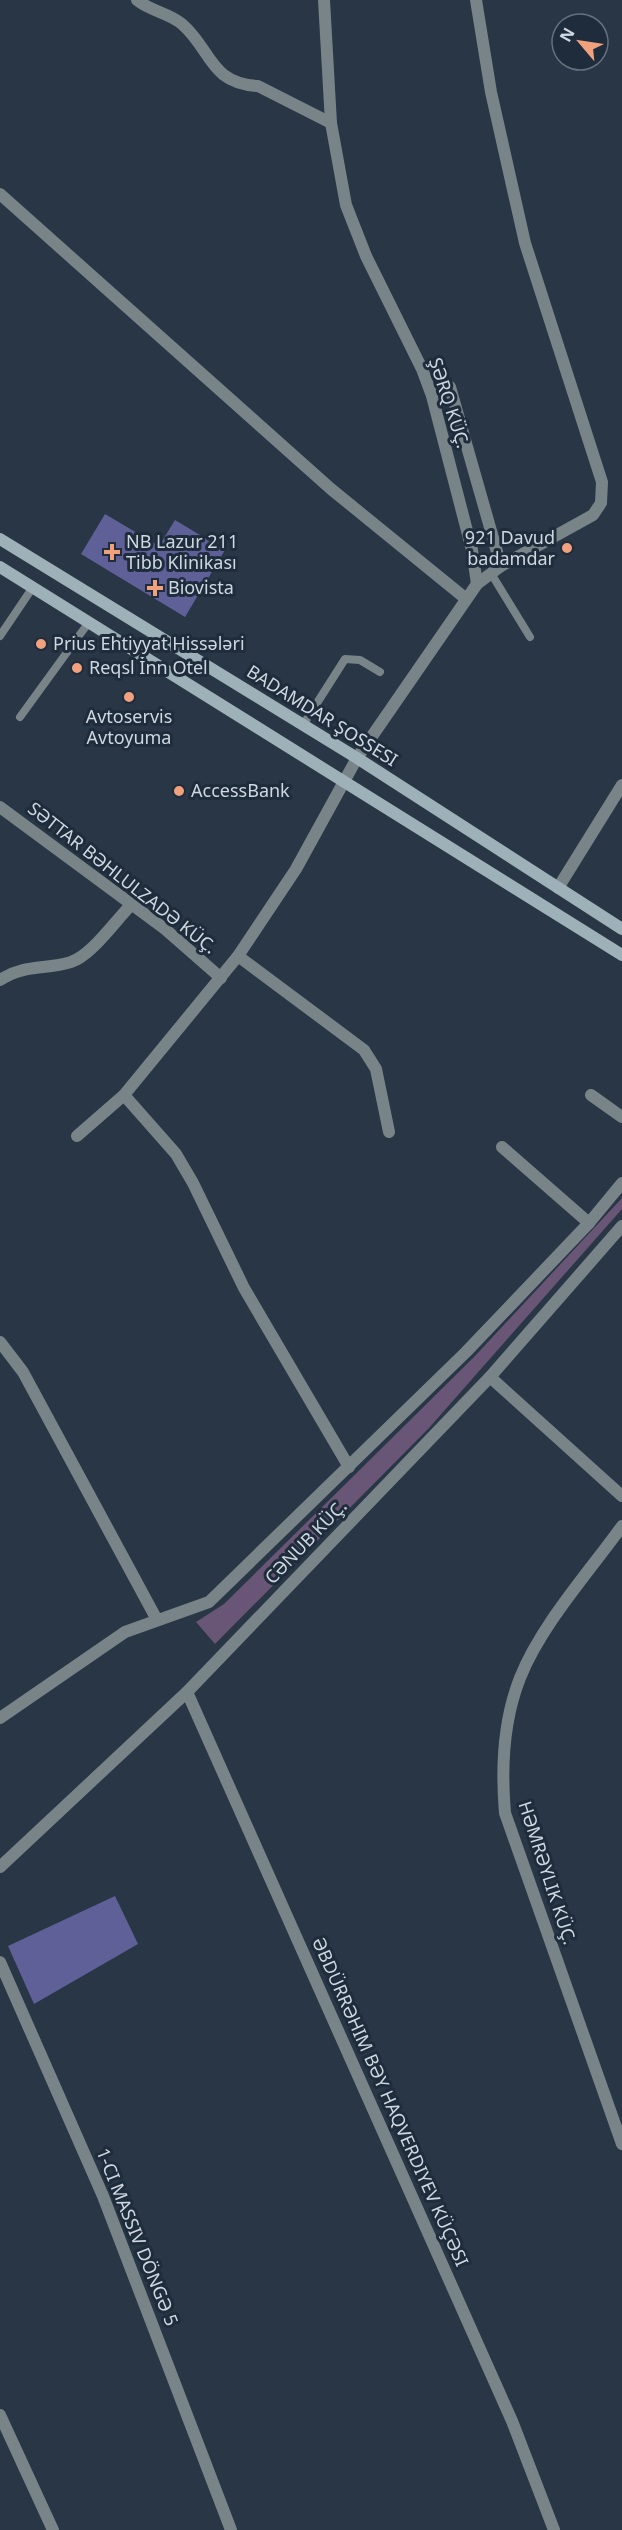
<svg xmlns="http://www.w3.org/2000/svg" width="622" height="2530" viewBox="0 0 622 2530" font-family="'Noto Sans',sans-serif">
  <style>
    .green { fill: #695576 }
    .building { fill: #5f6098 }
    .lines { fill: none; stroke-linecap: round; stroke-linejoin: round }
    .service { stroke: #798488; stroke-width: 8 }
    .minor { stroke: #798488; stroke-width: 12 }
    .tertiary { stroke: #798488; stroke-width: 12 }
    .secondary { stroke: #9fb1b8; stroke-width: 12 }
    .poi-dot { fill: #f2a17e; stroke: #1e2c3b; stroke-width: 2 }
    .labels { text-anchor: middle; stroke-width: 6; stroke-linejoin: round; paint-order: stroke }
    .street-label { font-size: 18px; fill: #cfd8e2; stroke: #1e2c3b }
    .poi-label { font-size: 18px; fill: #cfd8e2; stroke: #1e2c3b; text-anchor: start }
  </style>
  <rect width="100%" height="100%" fill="#283645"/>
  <polygon class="green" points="622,1198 622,1209 429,1428 215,1644 196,1622 224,1604 474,1357"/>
  <g class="building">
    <polygon points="105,514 159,546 175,520 225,550 185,617 81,554"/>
    <polygon points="115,1896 138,1944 34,2004 8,1946"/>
  </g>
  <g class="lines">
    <g class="service">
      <polyline points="492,575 530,637"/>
      <polyline points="0,636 33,587"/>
      <polyline points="20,717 89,622"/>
      <polyline points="303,725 345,659 360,660 380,672"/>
    </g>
    <g class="minor">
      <path d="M137,0c13,11 32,13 45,24 30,26 27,59 76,62l73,37"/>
      <polyline points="476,0 491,92 525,243 602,482 601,503 593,515 501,566 477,584"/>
      <polyline points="0,194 331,489 465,598"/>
      <polyline points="450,387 501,566"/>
      <polyline points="0,807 165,929 221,978"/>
      <polyline points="558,888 622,785"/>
      <polyline points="238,956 364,1050 376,1069 389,1132"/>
      <path d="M0,980c25,-16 45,-10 71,-18 20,-6 45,-42 60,-57"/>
      <polyline points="124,1095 176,1154 193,1183 244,1288 349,1467"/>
      <polyline points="591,1095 622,1117"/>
      <polyline points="77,1136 124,1095 238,956 296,869 357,758 477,584 472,550 432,396 422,369 366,256 346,205 331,123 324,0"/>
      <polyline points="502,1147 589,1223"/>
      <polyline points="0,1342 23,1372 156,1618"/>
      <polyline points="490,1377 622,1496"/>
      <path d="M622,1526c-33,46 -81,99 -102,152 -17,43 -19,89 -15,135l117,331"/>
      <polyline points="0,1718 125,1632 209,1602 466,1352 589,1223 622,1183"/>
      <polyline points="0,1867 187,1692"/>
      <polyline points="0,1962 103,2196 231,2530"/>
      <polyline points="0,2415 53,2530"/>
    </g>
    <polyline class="tertiary" points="554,2530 512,2421 187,1692 490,1377 622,1226"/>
    <g class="secondary">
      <polyline points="0,539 357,758 622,929"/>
      <polyline points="0,567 622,955"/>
    </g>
  </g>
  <g class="poi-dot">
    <circle cx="567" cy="548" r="6"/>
    <path d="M109 543h6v6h6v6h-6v6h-6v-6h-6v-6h6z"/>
    <path d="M152 579h6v6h6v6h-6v6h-6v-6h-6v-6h6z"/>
    <circle cx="41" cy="644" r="6"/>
    <circle cx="77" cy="668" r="6"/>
    <circle cx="129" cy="697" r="6"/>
    <circle cx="179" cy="791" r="6"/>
  </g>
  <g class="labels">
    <g class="street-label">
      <text transform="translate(449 403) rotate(72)" y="6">ŞƏRQ KÜÇ.</text>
      <text transform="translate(322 716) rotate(32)" y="6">BADAMDAR ŞOSSESI</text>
      <text transform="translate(122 878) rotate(38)" y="6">SƏTTAR BƏHLULZADƏ KÜÇ.</text>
      <text transform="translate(306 1542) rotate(-46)" y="6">CƏNUB KÜÇ.</text>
      <text transform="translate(547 1873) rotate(72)" y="6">HƏMRƏYLIK KÜÇ.</text>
      <text transform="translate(390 2102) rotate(66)" y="6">ƏBDÜRRƏHIM BƏY HAQVERDIYEV KÜÇƏSI</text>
      <text transform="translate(137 2237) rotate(68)" y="6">1-CI MASSIV DÖNGƏ 5</text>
    </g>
    <g class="poi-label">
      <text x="555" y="544" text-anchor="end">921 Davud<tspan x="555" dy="21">badamdar</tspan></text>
      <text x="126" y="548">NB Lazur 211<tspan x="126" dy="21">Tibb Klinikası</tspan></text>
      <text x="168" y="594">Biovista</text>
      <text x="53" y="650">Prius Ehtiyyat Hissәlәri</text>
      <text x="89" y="674">Reqsl İnn Otel</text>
      <text x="129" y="723" text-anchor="middle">Avtoservis<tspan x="129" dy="21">Avtoyuma</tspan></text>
      <text x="191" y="797">AccessBank</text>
    </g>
  </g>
  <g transform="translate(580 42) rotate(299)"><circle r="28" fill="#1e2c3b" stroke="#65717e" stroke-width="1.5"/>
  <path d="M0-4.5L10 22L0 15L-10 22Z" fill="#f2a17e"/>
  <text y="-9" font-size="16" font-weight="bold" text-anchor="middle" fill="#cfd8e2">N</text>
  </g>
</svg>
